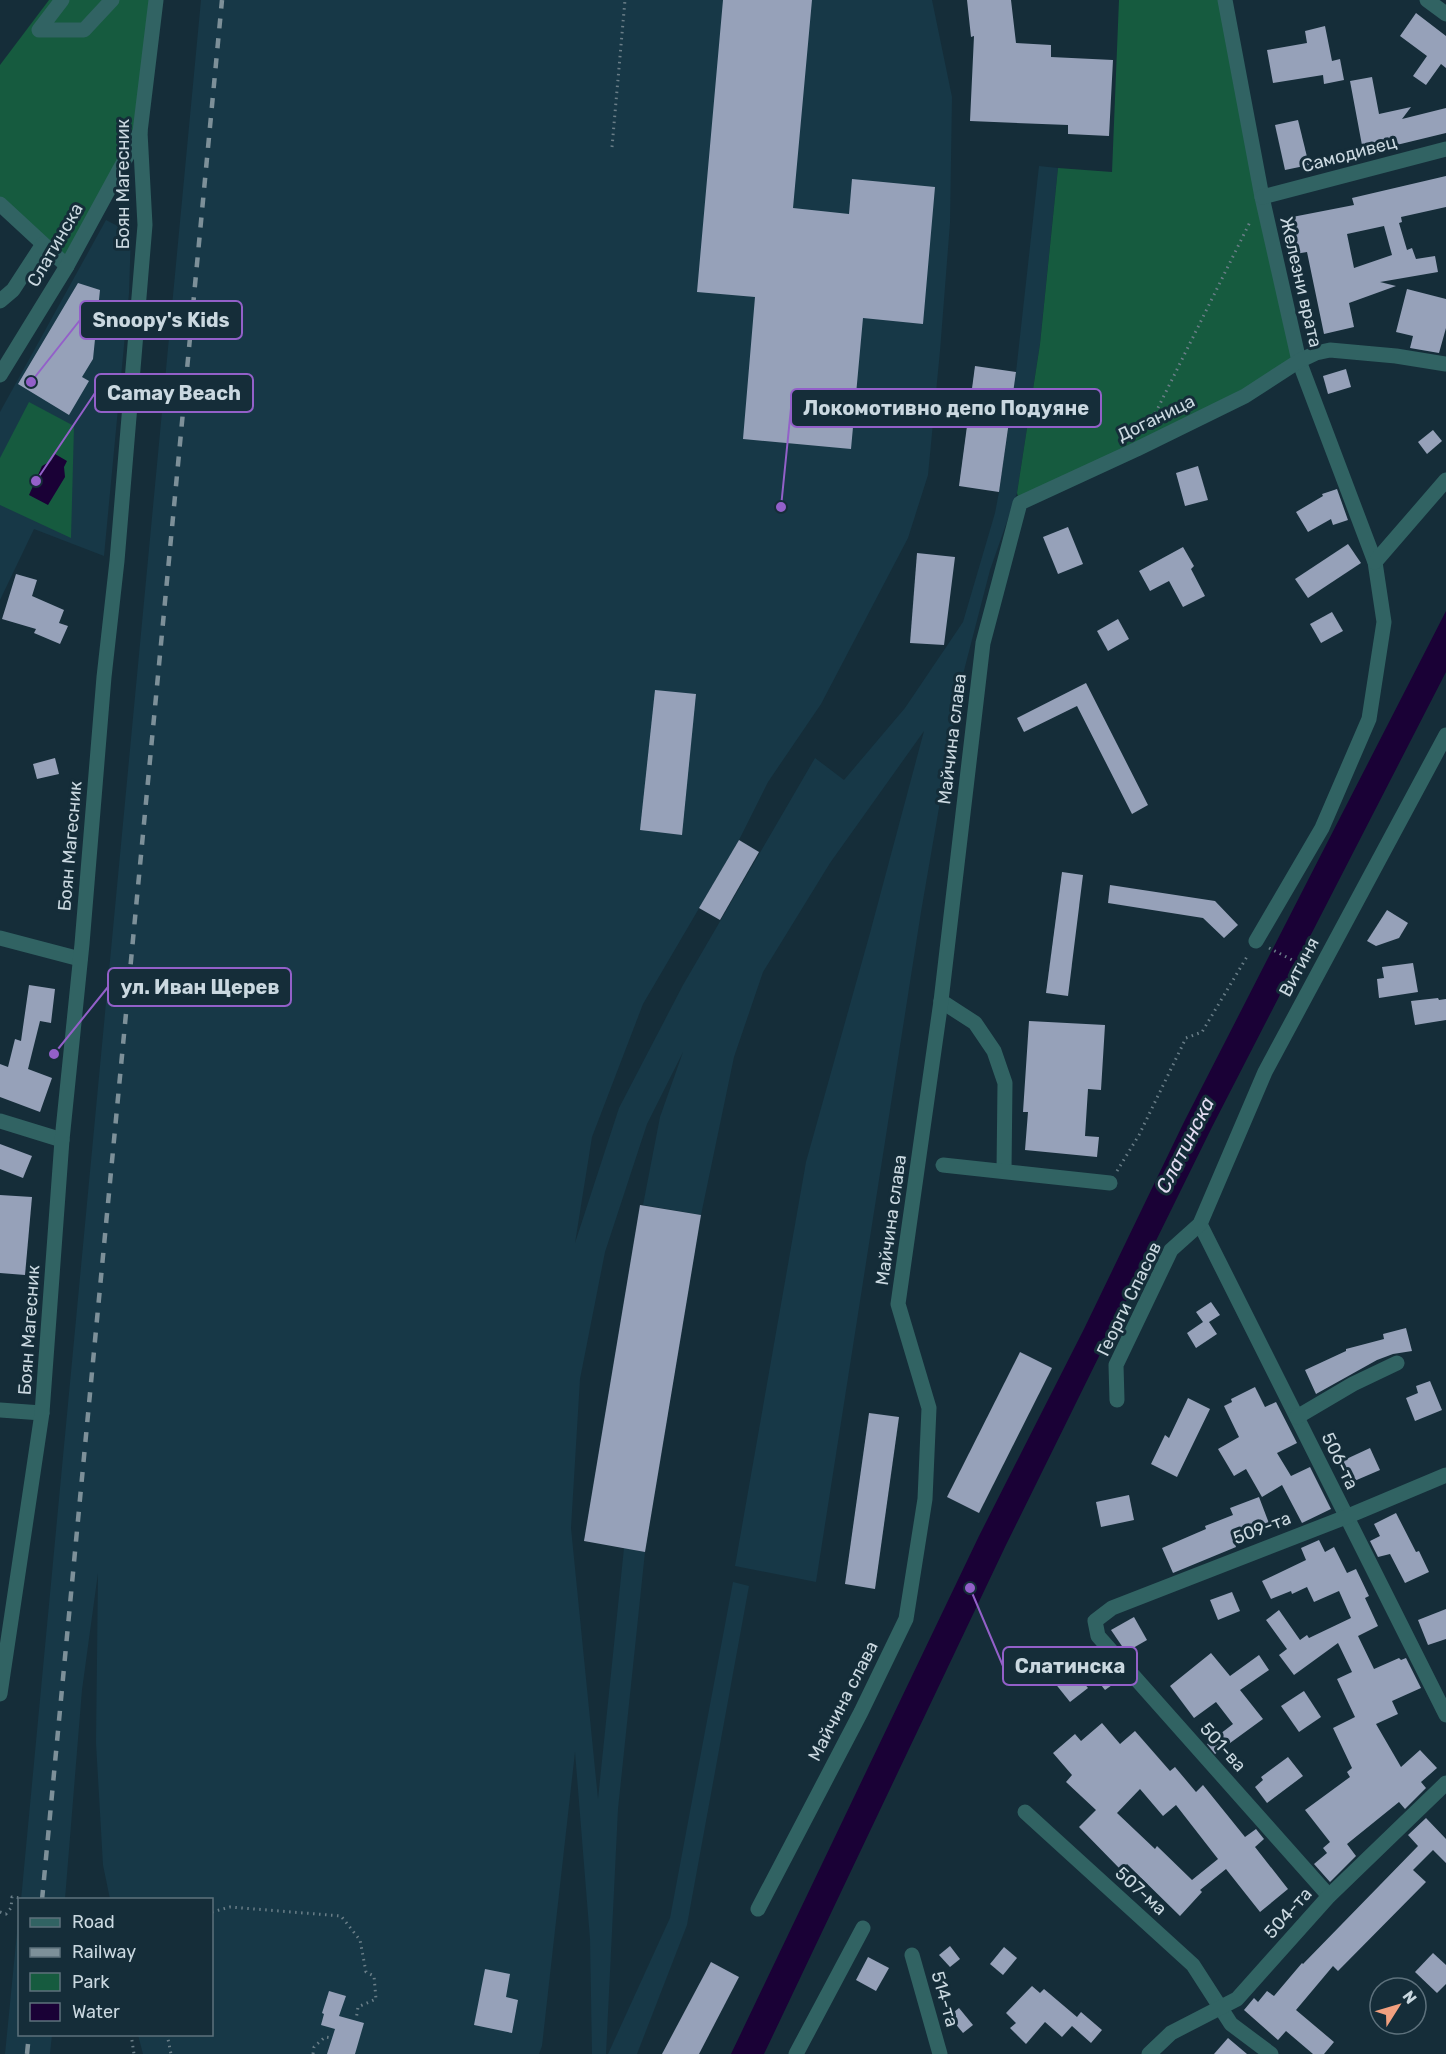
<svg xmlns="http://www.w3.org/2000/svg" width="1446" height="2054" viewBox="0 0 1446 2054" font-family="Rubik,sans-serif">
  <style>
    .built { fill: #173847 }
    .green { fill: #165b3f }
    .water { fill: #1a0136 }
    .building { fill: #96a1b9; fill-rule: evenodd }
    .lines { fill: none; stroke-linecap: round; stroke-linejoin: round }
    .path { stroke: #6a7e88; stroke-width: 3; stroke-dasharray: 1.5 4.5; stroke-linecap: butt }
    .minor { stroke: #316363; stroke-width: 15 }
    .rail { stroke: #7d9099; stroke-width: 4.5; stroke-dasharray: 10 10; stroke-linecap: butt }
    .labels { text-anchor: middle; stroke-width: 6; stroke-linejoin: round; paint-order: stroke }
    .street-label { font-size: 18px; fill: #cad8e0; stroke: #152d39 }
    .water-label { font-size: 20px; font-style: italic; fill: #e2dcf1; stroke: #152d39 }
    .leader { fill: none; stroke: #9360c9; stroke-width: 2 }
    .callout-dot { fill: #9360c9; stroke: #152d39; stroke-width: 2 }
    .callout { fill: #152d39; stroke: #9360c9; stroke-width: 2 }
    .callout-label { font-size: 20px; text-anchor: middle; font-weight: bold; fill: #cad8e0 }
  </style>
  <rect width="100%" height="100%" fill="#152d39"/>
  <g class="built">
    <polygon points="201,0 932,0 952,97 950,223 940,351 928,475 908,538 821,704 768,782 739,840 643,1004 592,1137 575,1243 619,1108 683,985 815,758 844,780 905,708 963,622 995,513 999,492 1016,372 1039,166 1058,168 1040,344 1017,493 990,570 960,686 921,912 816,1582 735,1566 806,1162 870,933 924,731 830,863 763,972 734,1057 701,1215 643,1205 660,1117 683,1052 647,1124 605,1252 580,1379 571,1528 598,1799 624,1548 645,1552 618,1809 606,2054 592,2054 590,1939 575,1752 542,2046 539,2054 143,2054 138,2035 212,2034 212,1900 110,1899 103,1865 96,1743 98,1573 82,1690 65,1899 21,1900"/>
    <polygon points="106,220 131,233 129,293 104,556 34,529 0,600 0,412"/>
    <polygon points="733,1582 749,1586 687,1925 637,2054 608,2054 670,1918"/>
    <polygon points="19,1912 20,2034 52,2035 50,2054 5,2054"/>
  </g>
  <g class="green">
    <polygon points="49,0 156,0 140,132 67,266 0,204 0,65"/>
    <polygon points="1119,0 1225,0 1299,361 1020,503 1017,493 1040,344 1058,168 1112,172"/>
    <polygon points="29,402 74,426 71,538 0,505 0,458"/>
  </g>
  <g class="water">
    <polygon points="55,454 67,461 64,467 65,477 48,505 29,495 42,466 51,461"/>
    <polygon points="1446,611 1446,672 1212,1127 1005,1547 764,2054 731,2054 979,1536 1084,1329 1184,1122"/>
  </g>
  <g class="building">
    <polygon points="723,0 812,0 793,208 849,214 852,179 935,187 923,324 863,318 851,449 743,439 755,297 697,292"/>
    <polygon points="967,0 1011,0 1016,43 1051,45 1051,57 1113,60 1109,136 1068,134 1068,125 970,121 974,36 971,37"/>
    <polygon points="1416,13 1446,36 1446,68 1441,64 1426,85 1413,76 1427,56 1400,36"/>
    <polygon points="1325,26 1332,61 1340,59 1344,80 1324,84 1323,75 1273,83 1267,50 1307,43 1305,31"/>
    <polygon points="1372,77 1379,114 1411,107 1402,119 1446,108 1446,133 1380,149 1381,153 1364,156 1350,81"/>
    <polygon points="1298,120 1309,165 1285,170 1275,125"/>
    <path d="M1446,176v31l-45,10 1,5 -3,1 8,27 5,-2 4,11 19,-3 3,16 -58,10 16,4 -47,17 5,24 -30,7 -17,-82 -18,3 -7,-36 72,-14 -2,-7zM1384,226l8,29 -38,13 -7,-34z"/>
    <polygon points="78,283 100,290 93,359 82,377 89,381 69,415 18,384"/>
    <polygon points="1407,289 1446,299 1446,328 1439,353 1410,348 1413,336 1396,332"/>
    <polygon points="975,366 1016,372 999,492 959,486"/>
    <polygon points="1346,369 1351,387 1328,394 1323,376"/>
    <polygon points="1433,430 1442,441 1427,454 1418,442"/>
    <polygon points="1198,466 1208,500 1185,506 1176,473"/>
    <polygon points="1337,489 1348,520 1333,525 1331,519 1308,532 1296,512 1323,496 1322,494"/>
    <polygon points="1068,527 1083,564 1058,574 1043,537"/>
    <polygon points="1348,544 1361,563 1308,598 1295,579"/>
    <polygon points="1183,547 1194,566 1191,569 1205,596 1183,607 1169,581 1150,591 1139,571"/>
    <polygon points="917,553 955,557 944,645 910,643"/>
    <polygon points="16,574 37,580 32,596 64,610 59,623 68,626 60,644 34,633 36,629 2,619"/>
    <polygon points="1332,612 1343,631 1321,643 1310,624"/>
    <polygon points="1118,619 1129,639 1108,651 1097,631"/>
    <polygon points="1086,683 1148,805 1132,814 1077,706 1024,732 1017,718"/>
    <polygon points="655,690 696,694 682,835 640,830"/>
    <polygon points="55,758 59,774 37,779 33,764"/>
    <polygon points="739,840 759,852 720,920 699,908"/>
    <polygon points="1062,872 1083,875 1068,996 1046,993"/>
    <polygon points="1110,885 1215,901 1238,925 1224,938 1203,918 1108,903"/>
    <polygon points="1387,910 1408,923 1399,938 1376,946 1367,941"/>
    <polygon points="1413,963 1418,992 1379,998 1377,979 1384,978 1382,967"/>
    <polygon points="29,985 55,989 51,1023 40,1021 28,1069 52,1078 40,1112 0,1097 0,1064 8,1067 15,1039 21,1041"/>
    <polygon points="1438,998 1439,1000 1446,999 1446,1020 1415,1025 1411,1001"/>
    <polygon points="1029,1021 1105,1025 1101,1090 1088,1089 1085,1136 1099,1137 1097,1157 1025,1150 1028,1112 1023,1112"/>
    <polygon points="0,1144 32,1156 23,1178 0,1169"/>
    <polygon points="0,1195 32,1197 25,1275 0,1273"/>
    <polygon points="640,1205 701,1215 645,1552 584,1541"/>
    <polygon points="1211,1302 1220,1315 1209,1322 1217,1334 1196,1348 1187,1333 1203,1322 1196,1312"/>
    <polygon points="1406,1328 1412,1351 1393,1354 1377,1360 1316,1394 1305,1370 1346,1351 1346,1349 1384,1339 1383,1334"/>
    <polygon points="1020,1352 1052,1368 979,1513 947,1497"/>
    <polygon points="1430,1381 1442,1410 1415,1421 1406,1398 1418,1393 1416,1386"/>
    <polygon points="1255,1387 1265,1407 1276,1402 1297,1443 1277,1453 1291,1476 1310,1467 1331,1509 1302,1523 1282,1485 1262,1497 1246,1469 1234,1476 1218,1449 1239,1437 1224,1406 1232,1402 1231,1399"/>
    <polygon points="1188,1398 1210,1409 1177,1477 1151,1464 1165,1435 1169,1438"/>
    <polygon points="869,1413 899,1417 875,1589 845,1584"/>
    <polygon points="1370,1448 1380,1470 1352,1482 1342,1461"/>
    <polygon points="1129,1495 1134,1520 1101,1527 1096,1502"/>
    <polygon points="1259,1497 1270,1526 1234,1540 1236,1547 1173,1573 1162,1548 1206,1529 1205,1526 1233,1515 1230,1508"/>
    <polygon points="1396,1513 1416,1552 1419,1551 1429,1572 1405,1583 1390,1554 1378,1557 1370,1541 1380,1536 1374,1524"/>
    <polygon points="1319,1540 1325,1552 1334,1547 1347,1573 1356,1569 1369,1596 1365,1598 1378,1626 1358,1636 1374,1669 1399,1658 1401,1660 1406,1658 1421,1688 1392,1701 1398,1714 1376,1724 1401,1767 1420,1750 1437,1768 1421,1782 1426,1788 1405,1809 1399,1802 1347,1844 1356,1856 1330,1882 1314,1864 1327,1853 1323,1848 1330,1842 1305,1810 1350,1777 1347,1772 1352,1768 1333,1728 1355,1717 1337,1679 1352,1672 1338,1643 1294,1675 1279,1655 1287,1649 1266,1620 1279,1610 1300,1640 1307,1635 1309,1638 1351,1618 1339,1591 1314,1602 1307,1587 1292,1594 1291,1591 1271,1599 1262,1581 1306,1560 1301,1548"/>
    <polygon points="1232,1592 1240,1611 1218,1620 1210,1600"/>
    <polygon points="1446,1609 1446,1639 1428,1645 1418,1620"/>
    <polygon points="1134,1617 1147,1640 1126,1652 1111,1630"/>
    <polygon points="1211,1653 1230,1676 1259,1655 1269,1670 1240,1690 1263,1719 1215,1754 1207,1744 1233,1724 1216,1702 1194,1718 1170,1686"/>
    <polygon points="1072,1668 1088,1688 1070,1702 1054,1682"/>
    <polygon points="1113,1668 1122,1678 1105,1690 1097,1680"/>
    <polygon points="1304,1691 1321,1717 1299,1732 1281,1706"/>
    <path d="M1102,1723l18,21 15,-13 35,40 5,-4 21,25 7,-7 42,52 11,-8 8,10 -9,8 33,42 -28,23 -34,-43 -26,21 2,2 -22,24 -53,-52 -6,6 -42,-43 17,-17 -30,-28 6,-7 -19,-22 22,-19 6,7zM1140,1789l23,27 13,-11 42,54 -26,21 -35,-34 -2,3 -38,-36z"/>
    <polygon points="1288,1757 1303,1776 1267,1803 1255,1787 1263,1780 1261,1777"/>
    <polygon points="1426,1818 1446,1839 1446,1863 1433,1850 1413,1870 1426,1882 1338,1971 1333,1966 1296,2010 1334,2042 1324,2054 1313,2054 1286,2031 1278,2040 1244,2010 1254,1998 1258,2002 1267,1991 1274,1996 1302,1963 1303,1964 1418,1846 1408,1835"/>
    <polygon points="950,1946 960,1959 950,1967 939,1955"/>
    <polygon points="1004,1947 1017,1958 1003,1975 990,1964"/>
    <polygon points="1433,1953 1446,1965 1446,1984 1437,1993 1415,1972"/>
    <polygon points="868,1957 889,1968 876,1991 856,1980"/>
    <polygon points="711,1962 739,1977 699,2054 662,2054"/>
    <polygon points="485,1969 510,1974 506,1997 518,2000 512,2033 474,2025"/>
    <polygon points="1032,1986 1040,1993 1044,1989 1077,2017 1081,2012 1102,2030 1091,2043 1072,2026 1062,2037 1045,2022 1026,2044 1010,2028 1016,2023 1006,2013"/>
    <polygon points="329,1991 346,1996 339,2016 364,2023 355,2054 327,2054 335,2029 321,2025 324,2014 322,2013"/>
    <polygon points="959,2008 973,2025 963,2033 949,2016"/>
    <polygon points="1228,2038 1247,2054 1214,2054"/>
  </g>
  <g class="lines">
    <g class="path">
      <polyline points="612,147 625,0"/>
      <polyline points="1150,424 1251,220"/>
      <polyline points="1269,948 1306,967"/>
      <polyline points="1117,1171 1139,1135 1186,1038 1202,1032 1248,955"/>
      <polyline points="0,1912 6,1914 11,1908 12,1897 20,1898"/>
      <polyline points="212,1912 230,1907 341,1916 360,1940 366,1972 374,1976 376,1999 358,2007 356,2020"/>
      <polyline points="131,2034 134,2054"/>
      <polyline points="167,2034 171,2054"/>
      <polyline points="313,2054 314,2047 325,2037 332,2038"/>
    </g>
    <g class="minor">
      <polyline points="62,0 39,30 84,30 112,0"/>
      <polyline points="1225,0 1262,197 1299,361 1375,562 1384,622 1369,719 1322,828 1256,941"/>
      <polyline points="1427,0 1446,14"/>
      <polyline points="1262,197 1446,149"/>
      <polyline points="0,204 67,266"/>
      <polyline points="0,301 13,290 43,244"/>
      <polyline points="0,375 67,266 140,132"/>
      <polyline points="1375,562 1446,480"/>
      <polyline points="0,938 80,959"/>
      <polyline points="941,1001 975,1023 994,1051 1005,1083 1004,1171"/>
      <polyline points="0,1121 62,1140"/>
      <polyline points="943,1165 1110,1183"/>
      <polyline points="1200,1224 1446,1715"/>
      <polyline points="1117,1400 1116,1365 1171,1250 1200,1224 1265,1072 1446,735"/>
      <polyline points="0,1410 42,1413"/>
      <polyline points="1297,1417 1353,1384 1397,1363"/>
      <polyline points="0,1694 42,1413 62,1140 82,944 104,677 117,561 145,225 140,132 156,0"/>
      <polyline points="1025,1812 1193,1965 1231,2024 1271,2054"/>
      <polyline points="1329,1896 1098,1636 1095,1621 1112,1608 1346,1517 1446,1475"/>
      <polyline points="758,1909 861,1712 906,1619 925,1499 929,1408 898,1304 941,1001 983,643 1020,503 1137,449 1245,396 1299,361 1316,353 1330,350 1396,356 1446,364"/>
      <polyline points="912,1955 940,2054"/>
      <polyline points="796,2054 863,1928"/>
      <polyline points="1149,2054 1171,2033 1237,1999 1329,1896 1446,1783"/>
    </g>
    <g class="rail">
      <polyline points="42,1900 222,0"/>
      <polyline points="27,2054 29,2034"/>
    </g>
  </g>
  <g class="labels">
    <g class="street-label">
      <text transform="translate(1349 154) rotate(-15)" y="6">Самодивец</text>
      <text transform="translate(123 184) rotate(-90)" y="6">Боян Магесник</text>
      <text transform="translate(55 245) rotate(-60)" y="6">Слатинска</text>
      <text transform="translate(1301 282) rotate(77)" y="6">Железни врата</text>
      <text transform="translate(1156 418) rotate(-26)" y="6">Доганица</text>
      <text transform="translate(952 739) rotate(-83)" y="6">Майчина слава</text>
      <text transform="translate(70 846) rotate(-85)" y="6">Боян Магесник</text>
      <text transform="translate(1299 967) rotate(-62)" y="6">Витиня</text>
      <text transform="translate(891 1220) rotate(-82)" y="6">Майчина слава</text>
      <text transform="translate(1129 1299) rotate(-64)" y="6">Георги Спасов</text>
      <text transform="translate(29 1330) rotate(-86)" y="6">Боян Магесник</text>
      <text transform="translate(1340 1461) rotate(64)" y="6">506-та</text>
      <text transform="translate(1262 1528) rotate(-21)" y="6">509-та</text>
      <text transform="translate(843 1701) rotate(-63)" y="6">Майчина слава</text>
      <text transform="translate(1223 1747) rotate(48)" y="6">501-ва</text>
      <text transform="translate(1141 1891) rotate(42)" y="6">507-ма</text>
      <text transform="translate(1288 1913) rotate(-48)" y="6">504-та</text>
      <text transform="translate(945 1999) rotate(74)" y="6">514-та</text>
    </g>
    <g class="water-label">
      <text transform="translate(1185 1145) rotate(-63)" y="7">Слатинска</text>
    </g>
  </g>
  <path class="leader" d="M31 382L80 320M36 481L95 393M781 507L791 408M54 1054L108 987M970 1588L1003 1666"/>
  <g class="callout-dot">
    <circle cx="31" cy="382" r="6"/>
    <circle cx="36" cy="481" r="6"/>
    <circle cx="781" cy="507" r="6"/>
    <circle cx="54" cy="1054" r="6"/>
    <circle cx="970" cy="1588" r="6"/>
  </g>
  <g class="callout">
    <rect x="80" y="301" width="162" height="38" rx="6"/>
    <rect x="95" y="374" width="158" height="38" rx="6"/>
    <rect x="791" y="389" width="310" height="38" rx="6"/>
    <rect x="108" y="968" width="183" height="38" rx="6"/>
    <rect x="1003" y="1647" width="134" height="38" rx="6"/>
  </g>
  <g class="callout-label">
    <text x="161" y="327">Snoopy's Kids</text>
    <text x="174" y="400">Camay Beach</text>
    <text x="946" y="415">Локомотивно депо Подуяне</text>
    <text x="200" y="994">ул. Иван Щерев</text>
    <text x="1070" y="1673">Слатинска</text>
  </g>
  <rect x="18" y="1898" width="195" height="138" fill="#152d39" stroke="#5d717c" stroke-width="1.5"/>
  <rect x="30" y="1918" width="30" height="9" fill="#316363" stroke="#5d717c" stroke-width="1.5"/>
  <text x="72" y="1928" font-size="18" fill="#cad8e0">Road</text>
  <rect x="30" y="1948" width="30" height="9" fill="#7d9099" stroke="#5d717c" stroke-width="1.5"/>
  <text x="72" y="1958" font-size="18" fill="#cad8e0">Railway</text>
  <rect x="30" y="1973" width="30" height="18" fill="#165b3f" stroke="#5d717c" stroke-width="1.5"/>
  <text x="72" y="1988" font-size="18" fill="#cad8e0">Park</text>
  <rect x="30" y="2003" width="30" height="18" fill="#1a0136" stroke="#5d717c" stroke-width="1.5"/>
  <text x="72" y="2018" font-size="18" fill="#cad8e0">Water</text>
  <g transform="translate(1398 2006) rotate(53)"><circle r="28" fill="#152d39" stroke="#5d717c" stroke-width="1.5"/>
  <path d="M0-4.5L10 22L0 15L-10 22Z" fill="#f2a07f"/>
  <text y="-9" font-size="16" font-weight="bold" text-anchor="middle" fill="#cad8e0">N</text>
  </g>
</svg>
